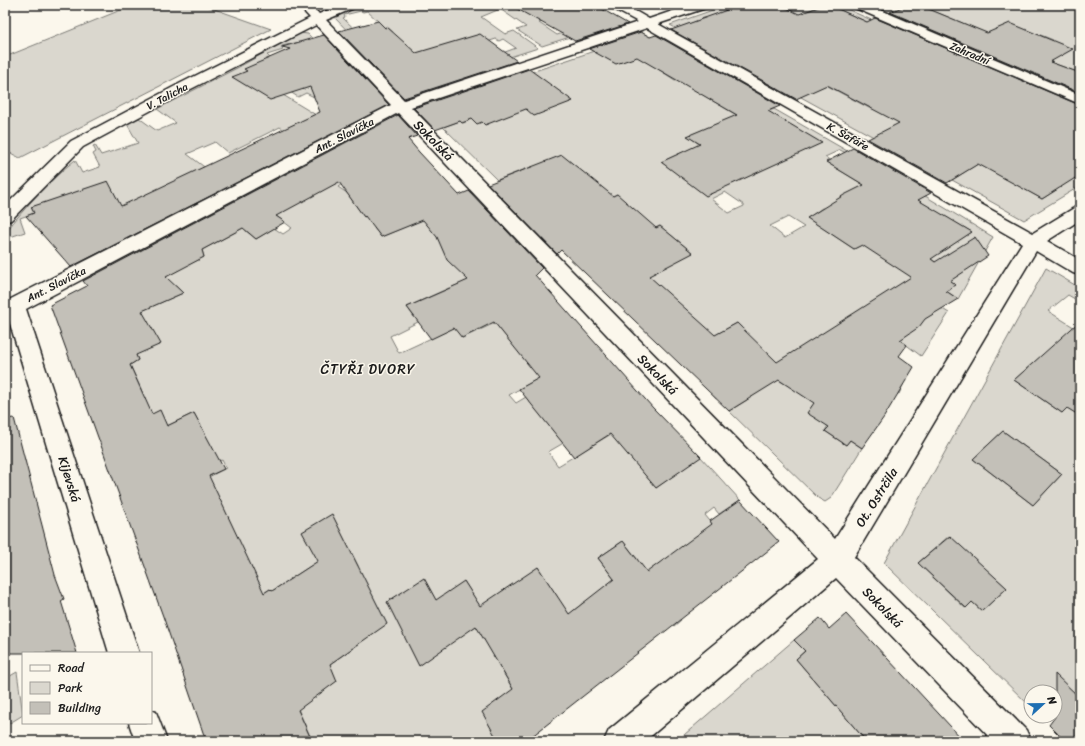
<svg xmlns="http://www.w3.org/2000/svg" width="1085" height="746" viewBox="0 0 1085 746" font-family="Sriracha,sans-serif">
  <style>
    .green { fill: #dad7ce; stroke: #7b7a75; fill-rule: evenodd }
    .building { fill: #c3c0b8; stroke: #1c1c1c }
    .lines { fill: none; stroke-linecap: round; stroke-linejoin: round }
    .street-casing { stroke: #1c1c1c; stroke-width: 3 }
    .street { fill: #fbf7ec; fill-rule: evenodd }
    .labels { text-anchor: middle; stroke-width: 3; stroke-linejoin: round; paint-order: stroke }
    .far-street-label { font-size: 11px; fill: #1c1c1c; stroke: #fbf7ec }
    .street-label { font-size: 13px; fill: #1c1c1c; stroke: #fbf7ec }
    .neighbourhood-label { font-size: 14px; letter-spacing: 1px; fill: #1c1c1c; stroke: #fbf7ec }
  </style>
  <rect width="100%" height="100%" fill="#fbf7ec"/>
  <filter id="ink" filterUnits="userSpaceOnUse"><feTurbulence type="fractalNoise" baseFrequency=".025" numOctaves="2"/><feDisplacementMap in="SourceGraphic" scale="8" xChannelSelector="R" yChannelSelector="G"/><feConvolveMatrix kernelMatrix="1 2 1 2 8 2 1 2 1" color-interpolation-filters="sRGB"/></filter>
  <g filter="url(#ink)">
    <g class="green">
      <polygon points="133,5 203,5 271,29 20,158 5,150 5,57"/>
      <path d="M357,5h202l-2,12 -18,6 18,12 10,-3 6,4 -31,10 -25,-16 9,-3 -26,-18 -19,8 24,17 9,-3 24,17 -100,32 -76,-34 -29,-30zM361,11l2,1 4,-1 11,10 4,7 5,-1 6,5 -27,8 -23,-22 2,-1 -1,-2zM496,39l3,2 4,-2 13,9 -19,7 -13,-12z"/>
      <path d="M727,5h97l-14,5 66,16 -47,-21h9l60,27 182,115v39l-56,34 -72,-40 24,-15 -57,-3 -249,-137zM704,18l22,12 -39,-5zM811,77l75,24 -15,8zM1012,182l47,6 -17,11z"/>
      <path d="M871,5h36l60,20 -48,-20h161v65l-3,2 -27,-10 2,-2 -11,-2 39,28v8zM1038,34l15,6 -11,6 -15,-7z"/>
      <path d="M300,33l8,1 14,15 -20,-4 -3,-3 -17,4 -1,1 2,3 -16,5 5,5 52,32 -10,5 -8,-4 -8,4 -8,-5 -7,3 33,20 -32,15 -4,-3 -52,26 -13,-11 -28,12 20,15 -92,40 -84,-2 3,6 -14,5 5,14 -12,4h-8v-3c21,-27 44,-52 70,-73l7,13 18,-6 -7,-13 3,-2 -3,-6 2,-1 6,10 37,-12 -11,-19 12,-6 18,13 19,-8 -19,-14 80,-41z"/>
      <path d="M645,34l102,59 -52,-3 43,26 21,-1 15,-6 75,43 -3,1 -6,-3 -15,7 6,4 -3,2 36,22 48,3 81,49 -35,62 -12,-8 9,-6 -5,-4 7,-6 -31,-19 -9,25 11,19 21,13 -28,43 -38,-29 20,58 -4,9 -42,-23 -32,60 21,14 4,-5 12,8 -31,50 -6,4 -7,-4 -89,-87 18,-11 -12,-12 -19,11 -5,-6 33,-63 -7,-7 -25,14 -89,-31 -6,-112 -4,2 -75,-22 -7,-7 -34,13 -54,-53 17,-6 3,2 5,-2 -1,-2 -43,-11zM655,67l42,4 -22,9zM717,124l-11,25 -18,-13zM681,153l10,7 -20,9 -10,-7zM725,192l19,13v1l-15,7 -18,-14zM822,208l6,1 43,30 -17,10 -46,-31zM940,214l32,18 -21,13zM788,217l16,10 -19,11 -15,-12zM660,226l33,27 -49,-19zM797,369l-12,15 -21,-13z"/>
      <path d="M333,178l9,6 -4,3 9,6 17,24 22,-7 36,9 5,5 4,-1 27,27 -13,5 7,10 28,12 -31,11 -42,19 7,10 4,-2 4,5 -32,16 9,17 69,-32 -6,17 33,-15 17,21 50,21 -53,30 7,8 10,-6 53,37 -31,18 10,14 53,-32 45,54 44,-32 40,44 -21,14 -5,-6 -9,7 9,11 -70,49 37,45 -7,6 -45,-59 9,-7 -15,-19 -25,17 23,30 -30,22 -7,-8 -12,10 5,8 -12,10 -9,-35 -18,-28 -40,97 40,67 -10,10h-225l7,-5 -12,-27 32,-45 29,-20 -14,-27 -87,56 -65,-188 33,-17 -4,-8 -11,5 -7,-33 -10,-19 -27,13 -37,-1 13,-32 -13,-28 8,-5 -2,-5 -4,-40 51,-22 -7,-7 -59,13 87,-42 -2,-7 43,-23 1,4 10,8 18,-11 9,6 9,-6 -17,-13zM409,225l-28,12 -7,-9zM332,515l26,51 -104,33 16,-10 2,2 54,-35zM464,581l23,38 -17,11z"/>
      <path d="M1046,268l34,20v14l-12,-7 -20,16 32,20v54l-41,-27 -25,22 48,33 5,-5 13,3v287l-15,-14 -10,8h-24v15l-147,-144zM1003,431l59,43 -29,31 -60,-46zM949,536l58,52 -25,23 -10,-9 -7,6 -47,-45z"/>
      <polygon points="794,640 810,646 796,659 866,741 677,741"/>
      <polygon points="17,672 23,715 5,726 5,679"/>
    </g>
    <g class="building">
      <polygon points="510,5 595,5 628,24 575,41"/>
      <polygon points="741,5 780,5 799,14 824,5 829,5 867,22 875,18 1080,105 1080,175 1042,199 978,164 947,183 868,139 899,123 827,85 796,99 671,30"/>
      <polygon points="907,5 919,5 987,33 1010,23 1073,49 1050,62 1080,73 1080,93 890,12"/>
      <polygon points="378,21 385,28 387,27 416,53 480,34 517,61 404,98 339,31"/>
      <polygon points="641,32 650,37 656,35 780,106 768,111 822,143 706,196 661,162 700,144 687,136 737,115 637,57 616,64 589,49"/>
      <polygon points="324,35 389,105 71,267 26,216 34,213 31,207 108,181 121,206 320,112 310,87 270,100 232,77 247,71 244,69 290,49 282,47"/>
      <polygon points="529,69 573,101 534,116 526,109 485,125 482,122 477,124 472,119 462,123 460,121 435,130 414,108"/>
      <polygon points="398,115 417,136 408,139 419,152 459,195 469,191 542,268 535,275 653,408 701,457 656,488 610,434 574,457 519,389 539,378 494,322 462,338 454,328 431,339 407,307 468,280 447,260 437,237 423,220 381,237 365,216 364,217 339,182 276,216 285,222 256,239 243,228 202,250 204,257 166,277 183,293 142,311 161,344 136,355 138,360 130,365 152,414 160,410 167,426 194,413 224,469 209,476 264,593 270,589 272,591 318,561 302,532 332,514 387,624 330,664 337,681 298,710 312,741 206,741 164,619 50,305 87,286 83,281"/>
      <polygon points="853,148 931,193 918,200 972,232 931,259 935,262 975,237 988,256 950,281 956,285 946,291 958,299 925,319 919,327 900,340 907,345 899,356 914,367 884,417 862,448 850,440 846,445 825,431 829,427 807,413 814,403 779,380 729,411 561,250 557,254 488,184 562,155 613,196 617,194 656,228 660,226 693,253 649,276 715,335 737,323 777,362 911,277 862,245 854,249 807,218 844,195 864,185 826,162"/>
      <polygon points="1080,321 1080,416 1067,408 1062,413 1014,380"/>
      <polygon points="14,418 55,575 64,599 61,601 77,653 5,653 5,419"/>
      <polygon points="1003,431 1062,474 1033,505 973,459"/>
      <polygon points="740,500 779,542 526,741 498,741 482,712 513,689 476,626 419,666 387,602 424,578 436,600 464,581 480,606 538,567 569,614 614,579 598,558 623,541 647,572 712,524 710,521"/>
      <polygon points="950,536 1007,588 982,611 972,602 966,608 918,563"/>
      <polygon points="846,614 901,673 964,741 866,741 796,659 805,651 794,640 820,618 829,629"/>
      <polygon points="1055,674 1080,698 1080,741 1065,741 1049,725 1055,717"/>
    </g>
    <g class="lines">
      <g class="street-casing">
        <g id="street">
          <path d="M298,5h13l8,9 21,-9h16l-2,3 -28,12 78,80 234,-78 -26,-14 -2,-3h15l24,14 41,-14h18l-2,3 -48,16 375,209 41,-25 6,-2v14l-33,21 33,19v15l-7,-2 -37,-22 -182,306 172,173 5,11h-38l-157,-163 -191,163h-41l5,-11 209,-171 -420,-446 -372,196 113,344h-30l-101,-336 -3,1v-16l386,-197 -75,-80 -127,65 -106,57 -72,73 -6,2v-16l66,-65 108,-57 131,-66zM647,28l375,215 -187,296 -424,-432z"/>
          <polygon points="853,5 869,5 1080,95 1080,104 855,8"/>
          <polygon points="151,710 156,712 167,741 135,741 129,723 151,723"/>
        </g>
      </g>
      <use href="#street" class="street"/>
    </g>
  </g>
  <g class="labels">
    <g class="far-street-label">
      <text transform="translate(970 53) rotate(23)" y="4">Zahradní</text>
      <text transform="translate(167 96) rotate(-28)" y="4">V. Talicha</text>
      <text transform="translate(344 135) rotate(-27)" y="4">Ant. Slavíčka</text>
      <text transform="translate(848 136) rotate(29)" y="4">K. Šafáře</text>
      <text transform="translate(56 284) rotate(-27)" y="4">Ant. Slavíčka</text>
    </g>
    <g class="street-label">
      <text transform="translate(434 140) rotate(46)" y="5">Sokolská</text>
      <text transform="translate(658 374) rotate(46)" y="5">Sokolská</text>
      <text transform="translate(70 479) rotate(73)" y="5">Kijevská</text>
      <text transform="translate(876 497) rotate(-58)" y="5">Ot. Ostrčila</text>
      <text transform="translate(883 607) rotate(46)" y="5">Sokolská</text>
    </g>
    <g class="neighbourhood-label">
      <text x="368" y="374">ČTYŘI DVORY</text>
    </g>
  </g>
  <rect width="1085" height="746" fill="none" stroke="#fbf7ec" stroke-width="20"/>
  <rect x="10" y="10" width="1065" height="726" fill="none" stroke="#1c1c1c" stroke-width="1.5" filter="url(#ink)"/>
  <rect x="22" y="652" width="130" height="72" fill="#fbf7ec" stroke="#a29f99"/>
  <rect x="30" y="665" width="20" height="6" fill="#fbf7ec" stroke="#a29f99"/>
  <text x="58" y="672" font-size="12" fill="#1c1c1c">Road</text>
  <rect x="30" y="682" width="20" height="12" fill="#dad7ce" stroke="#a29f99"/>
  <text x="58" y="692" font-size="12" fill="#1c1c1c">Park</text>
  <rect x="30" y="702" width="20" height="12" fill="#c3c0b8" stroke="#a29f99"/>
  <text x="58" y="712" font-size="12" fill="#1c1c1c">Building</text>
  <g transform="translate(1043 704) rotate(68)"><circle r="19" fill="#fbf7ec" stroke="#a29f99"/>
  <path d="M0-3L7 15L0 10L-7 15Z" fill="#1f6fb2"/>
  <text y="-6" font-size="11" font-weight="bold" text-anchor="middle" fill="#1c1c1c">N</text>
  </g>
</svg>
